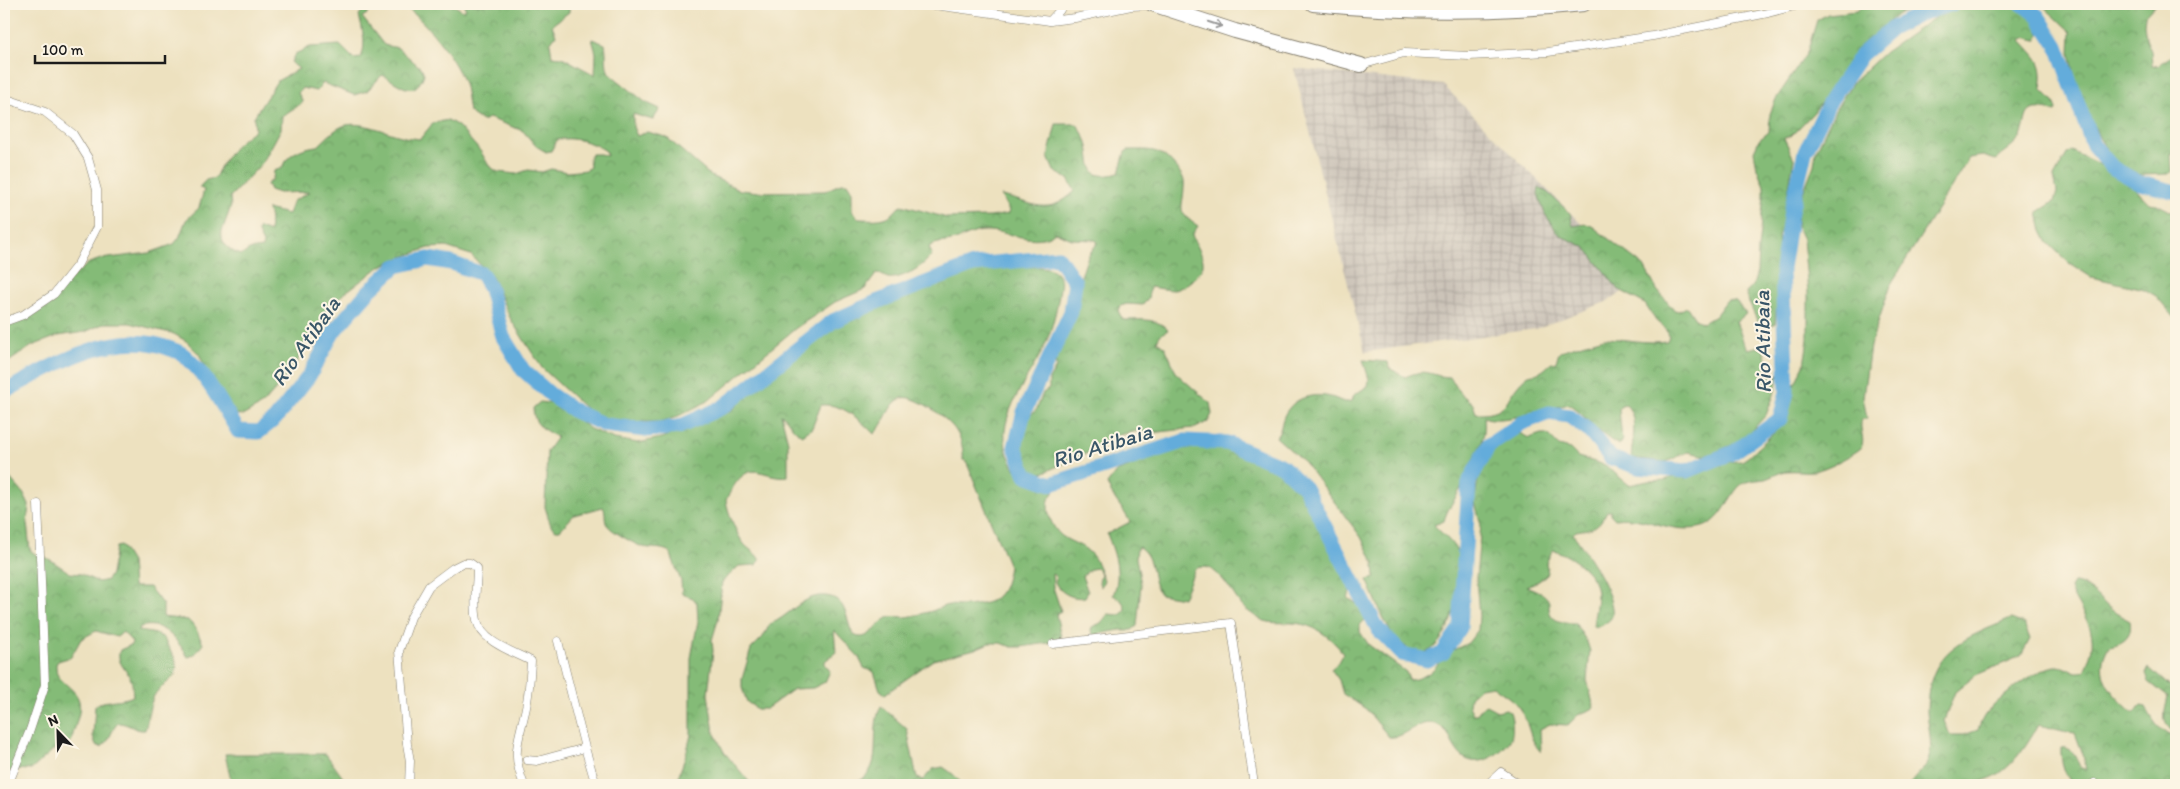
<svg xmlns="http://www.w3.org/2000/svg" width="2180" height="789" viewBox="0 0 2180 789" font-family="Itim,sans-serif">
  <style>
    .industrial { fill: url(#industrial-grid) }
    .forest { fill: url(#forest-crowns); stroke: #506c4a }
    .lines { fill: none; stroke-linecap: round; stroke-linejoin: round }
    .river { stroke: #64acdb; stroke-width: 15 }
    .street-casing { stroke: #847e6e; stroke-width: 9 }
    .highway-casing { stroke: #847e6e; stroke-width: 16 }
    .street { stroke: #fff; stroke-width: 8 }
    .highway { stroke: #fff; stroke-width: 14 }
    .oneway { stroke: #999 }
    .labels { text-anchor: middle; stroke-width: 4; stroke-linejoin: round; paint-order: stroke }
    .water-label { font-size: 22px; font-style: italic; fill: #395668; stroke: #fcf5e5 }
  </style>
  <defs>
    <pattern id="industrial-grid" width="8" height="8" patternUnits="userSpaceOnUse" patternTransform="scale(1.25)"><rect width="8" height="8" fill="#cbc3b8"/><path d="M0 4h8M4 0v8" fill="none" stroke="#aea79e"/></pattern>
    <pattern id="forest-crowns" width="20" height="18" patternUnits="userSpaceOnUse" patternTransform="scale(1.25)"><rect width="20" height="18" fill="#84bb77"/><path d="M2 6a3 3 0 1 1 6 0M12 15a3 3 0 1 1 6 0" fill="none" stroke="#71a066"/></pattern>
  </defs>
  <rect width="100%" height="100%" fill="#fcf5e5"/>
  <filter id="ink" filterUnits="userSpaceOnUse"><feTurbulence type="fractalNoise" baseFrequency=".02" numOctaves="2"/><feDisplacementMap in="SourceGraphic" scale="10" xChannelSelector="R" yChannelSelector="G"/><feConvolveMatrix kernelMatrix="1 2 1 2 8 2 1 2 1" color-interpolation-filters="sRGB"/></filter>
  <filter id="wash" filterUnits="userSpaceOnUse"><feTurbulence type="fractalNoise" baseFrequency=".0096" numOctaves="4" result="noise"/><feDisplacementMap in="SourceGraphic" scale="20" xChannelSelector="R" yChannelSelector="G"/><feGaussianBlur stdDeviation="1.12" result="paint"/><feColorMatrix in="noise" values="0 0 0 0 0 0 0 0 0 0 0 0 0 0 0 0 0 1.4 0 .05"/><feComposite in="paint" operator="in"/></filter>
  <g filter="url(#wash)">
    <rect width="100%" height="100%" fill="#ede1bf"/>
    <polygon class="industrial" points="1294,68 1443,85 1639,282 1606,302 1535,329 1365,352"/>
    <g class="forest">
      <path d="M400,4h52l11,7 3,-2 -3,-5h88l18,3v5l-17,13 4,10 -6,8 2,13 10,1 33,18 1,-22 -4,-14 13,5c2,10 0,21 4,29l36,29 15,7 -7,11 -20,-6v13l4,9 10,-4 19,5 45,39 29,14 19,2 66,-1 17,-8h5l5,8v20l7,8c11,0 23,2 32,-4 5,-3 6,-8 11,-10l45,13 43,-1 18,-3 1,-3 -8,-15c32,6 46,22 74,-5l-7,-12 -14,-8 -6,-14 8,-33h21c3,6 8,12 10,18 6,22 -2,40 32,31l6,-21 3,-2c26,0 32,-2 49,19 5,6 8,10 7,18 -1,23 -9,24 14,39l-6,9c3,8 10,18 11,26 2,11 -18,27 -29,29 -7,0 -16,-2 -24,-3l-2,11 -5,7 -16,-1 -7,2 -2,5 5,9c17,0 33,-3 45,10l-8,5 -3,6 8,6 12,27 33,29 2,11 -4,8 -15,6 -42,5 -14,-2 -18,4 -27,16 -52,23 -9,-4 -11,-16 -2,-11 3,-19 16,-15 6,-16 6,-4v-10l7,-11 -2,-10 1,-8 12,-25 11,-15 1,-28 9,-26 10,-14 -3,-2 -23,-1 -17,-7c-18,16 -47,-2 -70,-1 -13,0 -22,8 -34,10 -7,2 -16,1 -22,6l3,7c-6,11 -30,26 -44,24 -4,-1 -7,-4 -11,-5l-12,16 -30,13 -39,26 -88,73 -34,17 -14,4h-19l-33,-3 -14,-4 -7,-5 -45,-42 -31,-48 -19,-43 -21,-22 -25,-8 -17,1 -36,12 -15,8 -36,27 -19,26 -15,15 -11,26 -7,11 -27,31 -19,11 -10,-1 -8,-5 -11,-20 -16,-35 -13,-13 -12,-7 -44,-11h-25l-20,9 -27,4 -26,10 -28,19v-38l41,-21 31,-32 13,-11 12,-4 48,-6 25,-9 5,-6 7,-18 13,-12 5,-18 -4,-2v-2l6,-6 9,-2c8,-19 22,-37 40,-48l-1,-13 23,-36 22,-12 -8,-7 4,-8 15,-7 30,-2 14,14 7,-1c6,-15 1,-28 -2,-43l7,-8 3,6 -7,4 22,28 14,3 24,21 2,5c-10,29 -27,7 -42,1l-15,16 -13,4 -31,-12 -6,8 -15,-3 -4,5 4,7v3l-20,13 -1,13 -18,33 -33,35 1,9 -10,28c2,12 10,18 21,21l7,-5 13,-2 1,-5 -6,-12 2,-3 11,4c-1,-8 1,-16 -3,-23l21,5 5,-13 17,-9 -31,1 -9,-3 -3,-6 6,-5 1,-8 8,-3c5,-15 22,-21 36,-22 8,-7 15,-16 25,-20 16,-6 42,6 58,10 6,2 13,2 19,3l13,-16 15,-3 10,6 23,26 8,14 9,6 18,2 12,-4 14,2 9,-3 17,3 18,-2 4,-3 -1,-9 3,-4h8l7,2 -1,-5c-13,-9 -35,-15 -49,-11l-6,11 -5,1 -10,-6 -13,-15 -34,-13 -7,3 -13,-9c-2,-10 -2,-21 -6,-31 -8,-22 -41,-66 -63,-77z"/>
      <path d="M1864,4h63l-29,10 -40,34 -14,25 -31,40 -22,23 -7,2 10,21 -13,72 -3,4 5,64h-4l-2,4 -2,21 -14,3c-3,-3 -15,-31 -15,-34l7,-7 4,-14 1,-23 6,-53v-10l-7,-18 -3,-17 5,-11 10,-8 1,-18 6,-15 31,-46 10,-33 11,-6 29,-3z"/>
      <path d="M2022,4l14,15 4,15 -4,6 -11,-3 -4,3c17,19 24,22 20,49l13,13 3,7 -1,3c-41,-12 -24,12 -39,30 -5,6 -15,11 -21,18l-13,-4 -14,2 -78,126 -21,62 -7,51 4,22h-5c-4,10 4,19 -1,29 -8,7 -37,22 -48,23 -9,1 -18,-1 -27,0 -7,1 -14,6 -21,8 -6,1 -13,1 -19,3 -17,6 -20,42 -48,46 -29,5 -54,-13 -83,-9l-4,-4v-4h-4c-9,17 -12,17 -31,20l-3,3c12,16 43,62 39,82 -2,6 -10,9 -15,11l-4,-1c1,-10 4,-21 4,-32 0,-20 -25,-38 -43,-44l-2,1 -6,12 2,10 -9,8 -13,5c7,3 16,6 21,12 3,4 2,7 2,11 2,13 15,14 26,14l12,19 3,9 -3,29 7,28 -16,7 -10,10 -18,-1 -10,5 1,23c-13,-14 -10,-24 -19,-39 -7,-14 -18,-18 -29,-27l-13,2 -10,9 -1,9 4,8h4l5,-7 4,-2 11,6 9,-2 4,3c3,8 4,23 -1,30 -13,17 -39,30 -53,7 -7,-10 -8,-22 -21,-25 -18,-5 -29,15 -46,13l-23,-28 -23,-15 -4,-14 -8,-11 6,-5 6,-11c-13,-17 -29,-29 -51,-30 -14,-1 -25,2 -37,-7 -4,-3 -9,-6 -12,-9 -11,-12 -27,-49 -48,-38l-12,29 -23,-4c-11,-15 -4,-35 -21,-47l-2,1 -1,10 5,26 -4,42 -5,4h-12l-27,5 -2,-5 1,-3 9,-4 7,-9 12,1 5,-4c0,-9 -5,-12 -12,-16 9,-21 2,-41 -6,-61l23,-12c-7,-14 -17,-23 -23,-38l9,-12 57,-23 28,-1 13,-2 28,3 7,-2 12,5 16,11 40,44 20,39 16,25 1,5 -6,23c10,5 18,8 18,20l-6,6v7l9,13 37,27 3,8c14,-1 29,-10 32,-24l27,-13 10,-13 1,-14 -3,-38 5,-53 -7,-26c3,-7 2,-12 4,-19 3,-18 22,-42 39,-48l12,6 12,-4h6l12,12 11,3 8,8 27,8 24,20 19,-4 17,-1 46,-17 31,-2 6,-4 33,-31 13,-41 10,-20 4,-26v-47l-5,-53 -6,-12 1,-22 16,-40 2,-14 20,-42 16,-26 33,-31 64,-44 10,-4z"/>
      <polygon points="2041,4 2156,4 2145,16 2144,24 2146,39 2151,51 2152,65 2158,66 2172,55 2176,56 2176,155 2171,153 2172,171 2169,174 2140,175 2114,161 2100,139 2079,97 2070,53 2071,32"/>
      <polygon points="2071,151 2122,175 2149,203 2157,204 2170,211 2176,210 2176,319 2156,296 2144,289 2091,277 2069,263 2048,243 2042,231 2038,212 2054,202 2057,192 2054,177 2067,154"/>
      <path d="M1539,188l8,4 23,21 3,13 13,-2 6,2 52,40 13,24 17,20 5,1 8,-4 8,12 8,4 12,-7 12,-16 9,1 10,13 -11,9c7,7 5,18 13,26l9,-2 6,2 8,19v10l4,1 4,-6 -5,22 -8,20 -23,25 -36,16 -19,-4 -22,10 -35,-4c1,-17 8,-40 -5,-53l-5,1 -2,3 3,31 -3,5c-20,-10 -32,-28 -50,-41 -17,4 -70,21 -85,13 2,26 -5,29 -15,51 -4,7 -5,15 -9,22 -6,11 -13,19 -16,31l-10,4c10,11 23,20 27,36 5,20 -13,92 -40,92 -8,0 -20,-9 -26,-15 -8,-8 -22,-46 -28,-58l8,-2 -1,-15 -13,-26 -57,-75 -28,-25c8,-9 3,-18 14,-30 10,-12 30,-14 44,-9 6,2 11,6 18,3l2,-6 14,-9 1,-7 -6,-19 25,2 1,6 16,9c24,-10 23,-1 45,0l9,15 14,12 3,9c37,1 27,-17 50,-36 4,-4 9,-2 14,-5 7,-3 8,-9 16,-10 1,-4 2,-8 5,-11 2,-1 41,-13 44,-13 24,1 37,6 62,3l2,-5 -2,-6 -11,-9 -11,-17 -27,-15 -33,-42 -22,-10 -6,-5 -12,-18 -7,-20z"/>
      <path d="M984,258c12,1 21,7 33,8 12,2 32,-2 40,7 6,6 3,14 2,22 -3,17 -8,39 -16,54 -16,33 -53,74 -32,112 12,24 25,23 50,24 -4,3 -11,10 -12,15 -4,13 5,32 16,38 8,5 17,7 24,14 8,7 11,19 15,28l-3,7 -2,-4 2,-10 -4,-5 -6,1 -9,7 6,16 -3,5c-12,3 -26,-5 -30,-15l1,-2 -1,-5 -3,-1 1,13 8,24 -5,3 6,27 -41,6h-9l-12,-4h-11l-14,6 -42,11 -48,34 -5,-4 -6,-18 -10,-4 -6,-12 -24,-26 2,22 -11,9v4l5,6 -5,11 -12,6 -19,1 -28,20h-9l-10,-7 -5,-14v-9l9,-30 12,-12 7,-13c17,-6 30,-26 49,-28 34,-3 25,35 37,40 15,6 22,-17 35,-19 4,-1 10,0 15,0 7,-1 15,-3 22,-5 7,-1 15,-7 22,-7 3,0 7,1 11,1 33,-1 43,-7 48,-40l-43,-105 -3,-1c1,-10 -2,-21 -7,-29 -7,-12 -41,-37 -54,-33 -14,5 -17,27 -28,36 -14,-14 -31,-31 -53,-29l-9,23 -9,7c-12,-4 -13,-15 -22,-21l7,28v34c-10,2 -18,-2 -28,-4 -18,-5 -27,15 -34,28 1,10 11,36 18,44 5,6 13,9 16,17l-4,4 -17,1 -17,16 -4,38 -6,20 1,11 -5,43 6,38 10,20 28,33h-77l10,-27 6,-23v-77l7,-37 -1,-18 -4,-5 -11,-4 -1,-13 -11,-29c-9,-5 -17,-3 -27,-5 -7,-2 -30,-15 -35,-21 -5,-5 -1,-13 -5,-19l-29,8 -14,15h-4l-5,-4 -6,-19 2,-56 10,-14c-14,-8 -23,-11 -24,-29l7,-6 14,2 14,8 22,17 24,10 24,4 23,-5 70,-27 70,-65 72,-44z"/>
      <path d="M4,475h3l16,18 6,12 -2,18 3,27 5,4 14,5 21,14 11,1 17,8 9,-2 4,-6 5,-27 5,-1 10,16 2,25h16l14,18v12l25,3 7,7 8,17 -9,11 -6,2c-11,-17 -25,-37 -48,-30l-1,4 18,3 7,4c3,9 10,16 12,24 4,18 -15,21 -22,34 -5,9 -6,24 -9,34 -11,1 -16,-7 -27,-7 -8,8 -7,18 -17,24l-5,-2 -3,-9 2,-30c10,-8 26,-4 38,-10 -1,-5 0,-12 -2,-16 -3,-10 -16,-17 -11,-30l11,-5 1,-3 -9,-10 -6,5 -21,-6 -15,8 -10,18 -13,4 -2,3c0,3 0,9 2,12 6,8 18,14 21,25 3,13 -6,27 -7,39l-3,4 -16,6 -22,20 -17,-1 -10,6z"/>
      <path d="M2073,583c16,0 28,19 40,28 5,4 12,7 17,10 3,16 -7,23 -21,25 -17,28 2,47 23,66h4l5,-6 5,1c6,12 12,23 25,29l3,-2c-13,-15 -10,-18 -6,-37l-19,-15 -3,-8 3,-6 27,24v69l-2,2 2,3v19h-63l-1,-3 -5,3h-33c-9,-7 -14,-26 -13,-37 12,-2 15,10 19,19l6,3 -3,-16 -8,-21c-13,-1 -24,-6 -37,-8 -10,17 -22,37 -38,48 -23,16 -65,12 -91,12 6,-9 17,-16 20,-27 4,-14 -1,-31 -2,-46 0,-61 35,-73 84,-93l13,5 6,15 -9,17 -45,19 -21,17 -11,29 6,14h14l14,-5c2,-5 4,-11 7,-15 11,-14 54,-50 73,-49 10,1 16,9 26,5 17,-36 5,-46 -12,-77l-2,-6z"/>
      <path d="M881,706l26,23 10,49 6,2 10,-11 10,-2 10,7 10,11h-112c38,-14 16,-50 30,-79z"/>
      <polygon points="225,754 326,754 348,785 232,785"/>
    </g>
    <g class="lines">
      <g class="river">
        <polyline points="2022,4 2038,16 2057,46 2093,145 2113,168 2140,183 2176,192"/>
        <path d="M4,392c46,-25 110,-65 164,-44 5,2 13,4 17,8 23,21 37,49 53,75l21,1 16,-13 34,-43 25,-45 34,-39 28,-26 32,-7 23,4 31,11 8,15 13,48 20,33 28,25 25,17 29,13 41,5 33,-3 44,-20 110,-86 46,-20 94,-36 85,-8 17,25 -4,30 -47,100 -9,35 11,28 25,9 134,-43 42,2 55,23 23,22 73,141 24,25 25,6 16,-7 17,-25 9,-146 20,-37 33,-22 27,-10 20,3 20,15 22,27 27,9 49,4 47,-19 46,-33 7,-27 -5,-123 9,-58 14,-59 25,-51 31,-46 30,-26 32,-16 29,-9"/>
      </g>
    </g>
  </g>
  <g filter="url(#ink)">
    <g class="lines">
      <g class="street-casing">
        <g id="street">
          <polyline points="927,4 1050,21 1075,18 1131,6 1154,5"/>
          <polyline points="1050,21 1060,10 1061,4"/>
          <polyline points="1361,65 1404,53 1469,56 1548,52 1653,36 1768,13 1802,4"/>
          <polyline points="4,98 45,112 73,134 88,158 97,190 97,227 78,264 54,294 23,315 4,322"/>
          <polyline points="558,641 585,748 596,785"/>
          <polyline points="1053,644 1231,623 1254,785"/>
          <polyline points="527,760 537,761 585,748"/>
          <polyline points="2094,783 2095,785"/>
          <polyline points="8,785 30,730 45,685 38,504"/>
          <path d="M409,785l1,-24 -3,-17 -8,-93 12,-34 18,-31 24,-18 10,-5h7l7,5c0,17 -4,36 0,52 4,22 37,32 54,41 -1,18 -2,37 -7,55 -7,30 -12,38 0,69"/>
          <polyline points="1487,785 1501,772 1520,785"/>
        </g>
      </g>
      <g class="highway-casing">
        <g id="highway">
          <polyline points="1152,4 1235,31 1361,65"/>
          <path d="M1313,4c90,9 181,9 271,0"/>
        </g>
      </g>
      <use href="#street" class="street"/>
      <use href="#highway" class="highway"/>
    </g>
    <defs><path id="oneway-shaft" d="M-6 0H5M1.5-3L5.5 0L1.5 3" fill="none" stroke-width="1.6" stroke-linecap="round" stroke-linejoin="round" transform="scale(1.25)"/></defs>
    <use class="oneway" href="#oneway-shaft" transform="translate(1215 24) rotate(18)"/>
  </g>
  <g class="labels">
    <g class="water-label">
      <text transform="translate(305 341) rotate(-55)" y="8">Rio Atibaia</text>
      <text transform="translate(1762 342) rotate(-91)" y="8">Rio Atibaia</text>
      <text transform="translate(1102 445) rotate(-17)" y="8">Rio Atibaia</text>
    </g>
  </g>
  <rect width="2180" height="789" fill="none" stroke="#fcf5e5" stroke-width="20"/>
  <g transform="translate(58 732) rotate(337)" stroke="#fcf5e5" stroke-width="4" paint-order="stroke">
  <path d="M0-4L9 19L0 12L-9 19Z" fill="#1c1c1c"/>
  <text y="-8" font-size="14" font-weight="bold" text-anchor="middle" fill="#1c1c1c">N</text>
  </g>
  <path d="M35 55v8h130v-8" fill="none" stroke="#1c1c1c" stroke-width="2.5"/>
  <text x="42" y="55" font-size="15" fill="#1c1c1c" stroke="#fcf5e5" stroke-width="4" paint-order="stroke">100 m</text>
</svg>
